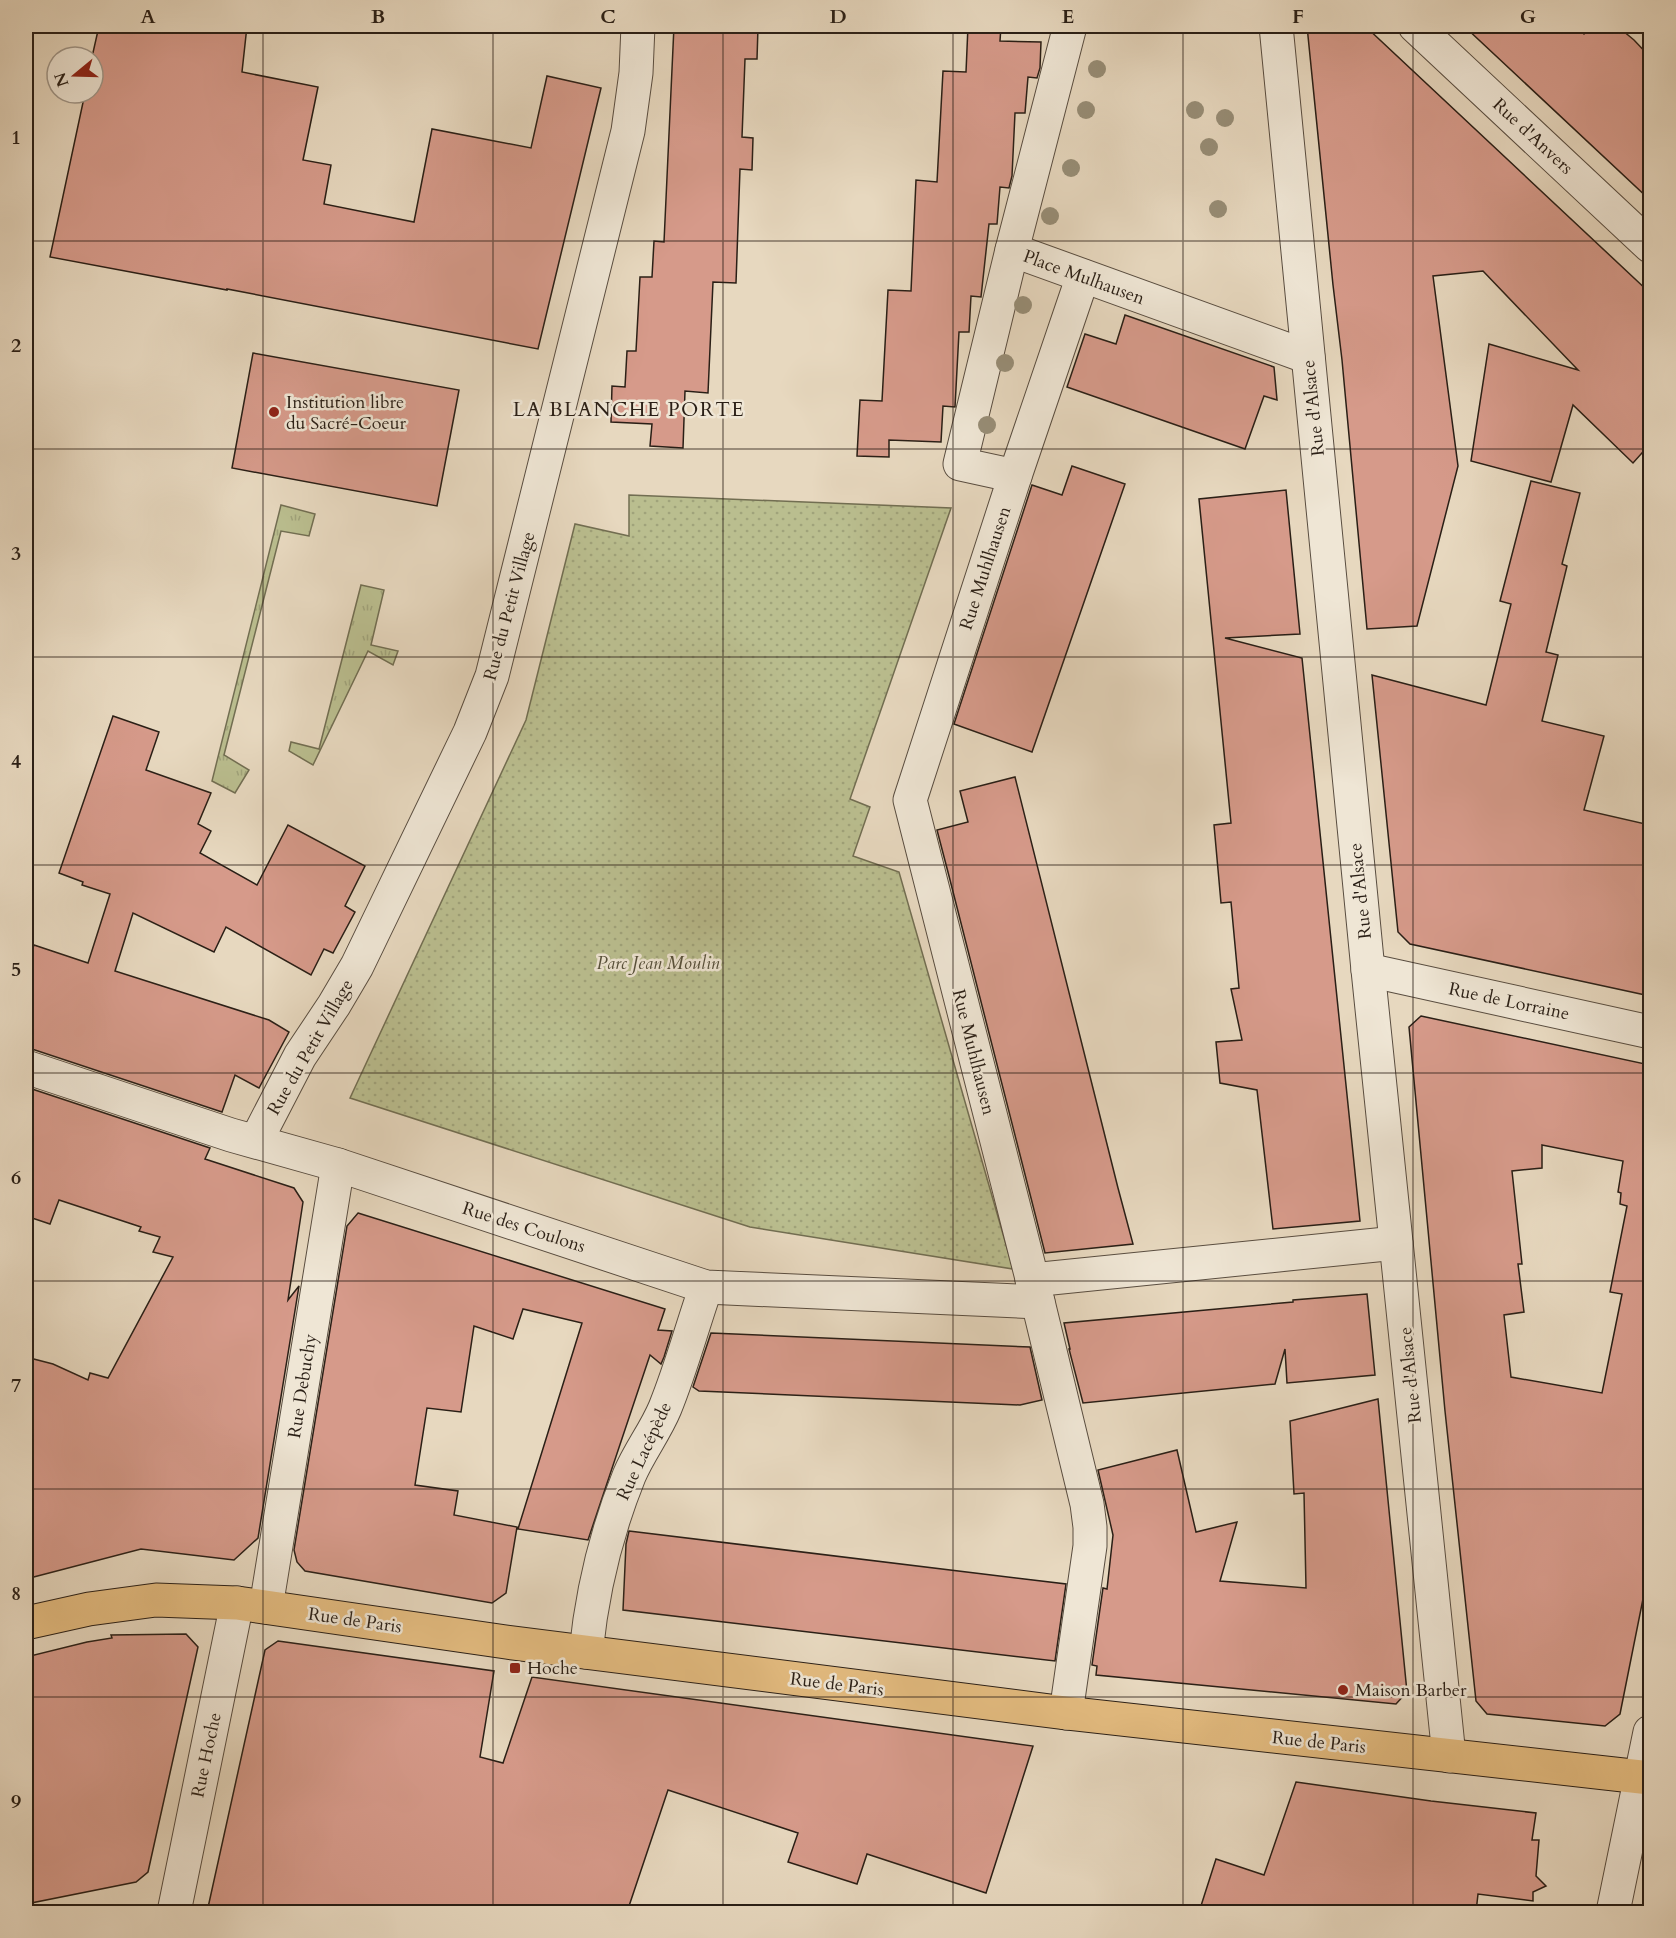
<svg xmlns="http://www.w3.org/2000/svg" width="1676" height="1938" viewBox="0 0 1676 1938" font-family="Cardo,serif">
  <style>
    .grass { fill: url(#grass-tufts); stroke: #726e52; stroke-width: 1.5 }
    .park { fill: url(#park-dots); stroke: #726e52; stroke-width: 1.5 }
    .building { fill: #d69a8a; stroke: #2a1f16; stroke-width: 1.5; fill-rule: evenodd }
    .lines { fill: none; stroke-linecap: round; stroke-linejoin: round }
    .minor-casing { stroke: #594d40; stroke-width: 35 }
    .major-casing { stroke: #2a1f16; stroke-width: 35 }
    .minor { stroke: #efe6d5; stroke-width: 33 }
    .major { stroke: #e4bc80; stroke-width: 33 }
    .tree { fill: #978d76 }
    .grid { fill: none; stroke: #2a1f16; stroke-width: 1.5; stroke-opacity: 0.55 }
    .poi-dot { fill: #8f2418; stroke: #efe6d5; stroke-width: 2 }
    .labels { text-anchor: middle; stroke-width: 5; stroke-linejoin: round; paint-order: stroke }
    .street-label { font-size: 18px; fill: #2a1f16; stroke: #efe6d5 }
    .poi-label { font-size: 18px; fill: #2a1f16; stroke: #efe6d5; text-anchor: start }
    .park-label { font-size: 18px; font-style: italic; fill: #554f3a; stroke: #efe6d5 }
    .neighbourhood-label { font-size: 20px; letter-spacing: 1.5px; fill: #2a1f16; stroke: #efe6d5 }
    .neatline { fill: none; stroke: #2a1f16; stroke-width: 2 }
    .grid-label { font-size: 20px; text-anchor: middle; font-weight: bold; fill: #2a1f16 }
  </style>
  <defs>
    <pattern id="grass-tufts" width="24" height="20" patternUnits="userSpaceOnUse" patternTransform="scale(1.5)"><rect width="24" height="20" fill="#babe8f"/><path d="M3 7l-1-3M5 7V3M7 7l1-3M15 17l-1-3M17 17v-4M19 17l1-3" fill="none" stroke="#a0a37b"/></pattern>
    <pattern id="park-dots" width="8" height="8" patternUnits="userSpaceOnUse" patternTransform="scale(1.5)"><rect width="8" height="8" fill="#babe8f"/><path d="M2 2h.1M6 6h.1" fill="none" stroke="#a0a37b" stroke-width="1.8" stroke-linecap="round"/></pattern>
  </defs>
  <rect width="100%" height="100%" fill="#e7d8bf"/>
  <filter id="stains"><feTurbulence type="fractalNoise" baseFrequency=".00333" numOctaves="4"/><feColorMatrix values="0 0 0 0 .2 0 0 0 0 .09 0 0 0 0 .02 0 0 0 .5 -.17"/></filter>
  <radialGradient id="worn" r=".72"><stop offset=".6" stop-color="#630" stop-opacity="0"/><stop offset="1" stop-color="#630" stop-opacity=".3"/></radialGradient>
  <g class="grass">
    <polygon points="281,505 315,514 309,536 281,531 224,755 249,770 235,793 212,781"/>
    <polygon points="361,585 384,590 371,645 398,651 393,665 368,651 313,765 289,751 291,742 319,749"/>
  </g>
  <polygon class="park" points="629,495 951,508 850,799 870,807 853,856 899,872 1013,1269 750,1227 350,1098 526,720 575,524 629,536"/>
  <g class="building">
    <polygon points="99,26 247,26 242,72 318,87 303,160 331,165 324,204 414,222 432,129 531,148 547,76 601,88 538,349 227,289 227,290 50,257 85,93 93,93 92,57"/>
    <polygon points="674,26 747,26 746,27 758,27 757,59 745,59 742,137 753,138 752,170 740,169 736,283 713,282 708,393 685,391 683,448 650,446 652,424 611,422 612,386 625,387 627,351 636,351 640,277 652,277 654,241 664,242"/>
    <polygon points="968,26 1001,26 1000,41 1041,42 1040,68 1037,78 1028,77 1025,113 1015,113 1012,176 1009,188 1000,187 997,224 989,224 981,297 971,296 969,332 959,332 955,407 943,406 941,442 889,440 889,457 857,456 860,400 882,401 888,290 911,291 916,180 937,182 943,71 966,72"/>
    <polygon points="1307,26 1365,26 1650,293 1650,444 1633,463 1573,405 1551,482 1471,461 1489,344 1578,370 1483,271 1433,276 1458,466 1417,626 1367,629 1342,360 1333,285"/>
    <polygon points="1464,26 1575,26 1584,34 1592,26 1617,26 1634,40 1650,57 1650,200"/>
    <polygon points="1125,315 1274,367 1277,400 1264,396 1245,449 1067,387 1085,334 1116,344"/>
    <polygon points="253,353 459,390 437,506 232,468"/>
    <polygon points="1072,466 1125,484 1032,752 954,724 1032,485 1062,495"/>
    <polygon points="1531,481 1580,493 1562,564 1567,566 1546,652 1558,655 1542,721 1604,736 1584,810 1650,825 1650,996 1410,944 1398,932 1372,675 1486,705 1511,604 1500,601"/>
    <polygon points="1286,490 1300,634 1225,638 1302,658 1360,1221 1273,1229 1257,1090 1220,1083 1216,1042 1242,1040 1231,989 1239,988 1231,902 1221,903 1214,825 1231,823 1199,499"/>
    <polygon points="113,716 159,732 146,770 211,793 198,824 211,831 200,853 257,885 288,825 365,866 345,906 355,912 333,953 324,949 311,975 226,927 214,952 133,913 115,971 269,1020 289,1032 259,1088 235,1075 222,1112 32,1049 26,1049 26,968 34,945 88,963 110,894 82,885 83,882 59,873"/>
    <polygon points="1015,777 1118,1188 1133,1244 1045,1253 949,876 937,830 968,822 960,791"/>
    <path d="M1421,1016l229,49v499l-30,150 -15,12 -118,-12 -11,-13 -31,-290 -36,-384zM1542,1145l81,16 -5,31 3,1 -1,11 7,2 -17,86 12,2 -20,99 -91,-16 -7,-62 20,-3 -6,-48h4l-10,-93 30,-3z"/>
    <polygon points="26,1087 210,1148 205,1159 294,1188 303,1202 288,1300 299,1286 258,1538 234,1560 141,1549 26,1579 26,1357 53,1364 88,1380 90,1373 108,1378 173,1257 153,1252 160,1237 139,1231 141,1227 59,1200 50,1224 26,1216"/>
    <polygon points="358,1213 665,1309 658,1330 672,1331 664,1357 661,1364 650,1355 588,1540 518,1529 582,1323 523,1309 513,1339 474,1326 461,1412 427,1408 415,1485 458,1491 454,1515 517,1527 506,1593 492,1603 305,1571 297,1562 294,1550 347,1226"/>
    <polygon points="1367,1294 1375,1375 1287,1383 1285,1349 1275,1384 1083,1403 1069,1349 1070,1349 1064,1323 1293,1302 1293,1300"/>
    <polygon points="711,1333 1030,1347 1042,1400 1020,1405 699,1391 693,1387"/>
    <polygon points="1378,1399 1407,1692 1396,1704 1096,1675 1097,1666 1092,1665 1103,1588 1107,1589 1113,1535 1098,1470 1177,1450 1196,1532 1237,1522 1220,1581 1306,1588 1304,1493 1294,1494 1290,1421"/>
    <polygon points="629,1531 1066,1584 1055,1661 623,1610 626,1544"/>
    <polygon points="186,1634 198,1647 148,1872 136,1882 26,1904 26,1657 87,1642 112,1638 111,1635"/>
    <polygon points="278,1641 494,1671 480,1757 503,1763 532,1677 1033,1746 986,1893 867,1854 857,1884 788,1862 798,1833 668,1790 627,1912 207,1912 265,1650"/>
    <polygon points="1296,1782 1431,1801 1536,1813 1532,1840 1539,1840 1536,1876 1546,1886 1533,1892 1533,1901 1478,1894 1476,1912 1199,1912 1216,1859 1264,1875"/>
  </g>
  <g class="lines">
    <g class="minor-casing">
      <g id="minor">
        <polyline points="1276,26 1368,970 1449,1756"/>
        <polyline points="1415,26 1650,246"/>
        <polyline points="1012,250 1308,357"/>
        <polyline points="1015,476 960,464 1012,250 1070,26"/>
        <polyline points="1368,970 1650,1032"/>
        <polyline points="26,1067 231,1135 338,1165 706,1287 1038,1302"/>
        <polyline points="256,1141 300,1056 334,1005 357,966 470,732 492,676 628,131 636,73 638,26"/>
        <polyline points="1032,1280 1396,1243"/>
        <polyline points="266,1607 338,1165"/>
        <path d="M586,1652c6,-60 20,-119 43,-176 10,-24 26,-44 36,-68 16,-39 27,-81 41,-121"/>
        <polyline points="1066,1713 1090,1546 1090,1527 1087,1504 1038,1302 910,800 1015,476 1083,276"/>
        <polyline points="174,1912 237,1603"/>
        <polyline points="1613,1912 1650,1732"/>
      </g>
    </g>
    <g class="major-casing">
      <polyline id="major" points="26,1623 89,1609 156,1600 237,1603 506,1642 1066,1713 1650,1778"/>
    </g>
    <use href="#minor" class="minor"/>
    <use href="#major" class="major"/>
  </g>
  <g class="tree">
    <circle cx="1097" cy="69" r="9"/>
    <circle cx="1086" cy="110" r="9"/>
    <circle cx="1195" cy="110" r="9"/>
    <circle cx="1225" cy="118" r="9"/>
    <circle cx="1209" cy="147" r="9"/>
    <circle cx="1071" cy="168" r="9"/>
    <circle cx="1218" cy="209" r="9"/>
    <circle cx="1050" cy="216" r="9"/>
    <circle cx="1023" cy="305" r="9"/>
    <circle cx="1005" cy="363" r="9"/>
    <circle cx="987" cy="425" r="9"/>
  </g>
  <path class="grid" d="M263,26v1886M493,26v1886M723,26v1886M953,26v1886M1183,26v1886M1413,26v1886M26,241h1624M26,449h1624M26,657h1624M26,865h1624M26,1073h1624M26,1281h1624M26,1489h1624M26,1697h1624"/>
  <g class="poi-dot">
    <circle cx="274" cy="412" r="6"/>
    <rect x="509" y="1662" width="12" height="12" rx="3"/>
    <circle cx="1343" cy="1690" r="6"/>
  </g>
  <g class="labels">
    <g class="street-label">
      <text transform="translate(1533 136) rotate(43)" y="6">Rue d'Anvers</text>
      <text transform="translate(1084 277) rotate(20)" y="6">Place Mulhausen</text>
      <text transform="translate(1313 408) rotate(-96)" y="6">Rue d'Alsace</text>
      <text transform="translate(985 568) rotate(-72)" y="6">Rue Muhlhausen</text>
      <text transform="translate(509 606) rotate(-75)" y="6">Rue du Petit Village</text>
      <text transform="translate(1360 891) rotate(-96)" y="6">Rue d'Alsace</text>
      <text transform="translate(1509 1001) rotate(12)" y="6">Rue de Lorraine</text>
      <text transform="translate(310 1047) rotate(-60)" y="6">Rue du Petit Village</text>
      <text transform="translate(974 1052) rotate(76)" y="6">Rue Muhlhausen</text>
      <text transform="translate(524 1227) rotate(18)" y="6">Rue des Coulons</text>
      <text transform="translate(1410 1375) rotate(-96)" y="6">Rue d'Alsace</text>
      <text transform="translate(302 1386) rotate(-81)" y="6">Rue Debuchy</text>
      <text transform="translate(644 1451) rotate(-65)" y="6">Rue Lacépède</text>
      <text transform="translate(355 1620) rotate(8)" y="6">Rue de Paris</text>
      <text transform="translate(837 1684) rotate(7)" y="6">Rue de Paris</text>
      <text transform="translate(1319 1742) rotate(6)" y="6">Rue de Paris</text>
      <text transform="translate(206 1755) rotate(-78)" y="6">Rue Hoche</text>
    </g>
    <g class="poi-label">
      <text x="286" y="408">Institution libre<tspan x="286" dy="21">du Sacré-Coeur</tspan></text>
      <text x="527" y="1674">Hoche</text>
      <text x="1355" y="1696">Maison Barber</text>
    </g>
    <g class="park-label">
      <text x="658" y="969">Parc Jean Moulin</text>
    </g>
    <g class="neighbourhood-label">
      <text x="629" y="416">LA BLANCHE PORTE</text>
    </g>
  </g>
  <rect width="1676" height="1938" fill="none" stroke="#e7d8bf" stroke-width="66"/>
  <g transform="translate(75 75) rotate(251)"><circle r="28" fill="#efe6d5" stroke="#a09689" stroke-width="1.5"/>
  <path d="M0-4.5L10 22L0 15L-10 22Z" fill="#8f2418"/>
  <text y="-9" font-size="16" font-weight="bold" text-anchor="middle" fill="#2a1f16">N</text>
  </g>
  <rect x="33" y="33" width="1610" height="1872" class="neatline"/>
  <g class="grid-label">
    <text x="148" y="23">A</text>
    <text x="378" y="23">B</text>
    <text x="608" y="23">C</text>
    <text x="838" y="23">D</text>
    <text x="1068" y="23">E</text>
    <text x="1298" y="23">F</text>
    <text x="1528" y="23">G</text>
    <text x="16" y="144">1</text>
    <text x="16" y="352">2</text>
    <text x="16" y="560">3</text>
    <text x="16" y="768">4</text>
    <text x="16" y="976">5</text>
    <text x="16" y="1184">6</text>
    <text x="16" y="1392">7</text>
    <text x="16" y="1600">8</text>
    <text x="16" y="1808">9</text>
  </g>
  <rect width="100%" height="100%" filter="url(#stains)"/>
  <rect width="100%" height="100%" fill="url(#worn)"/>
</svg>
